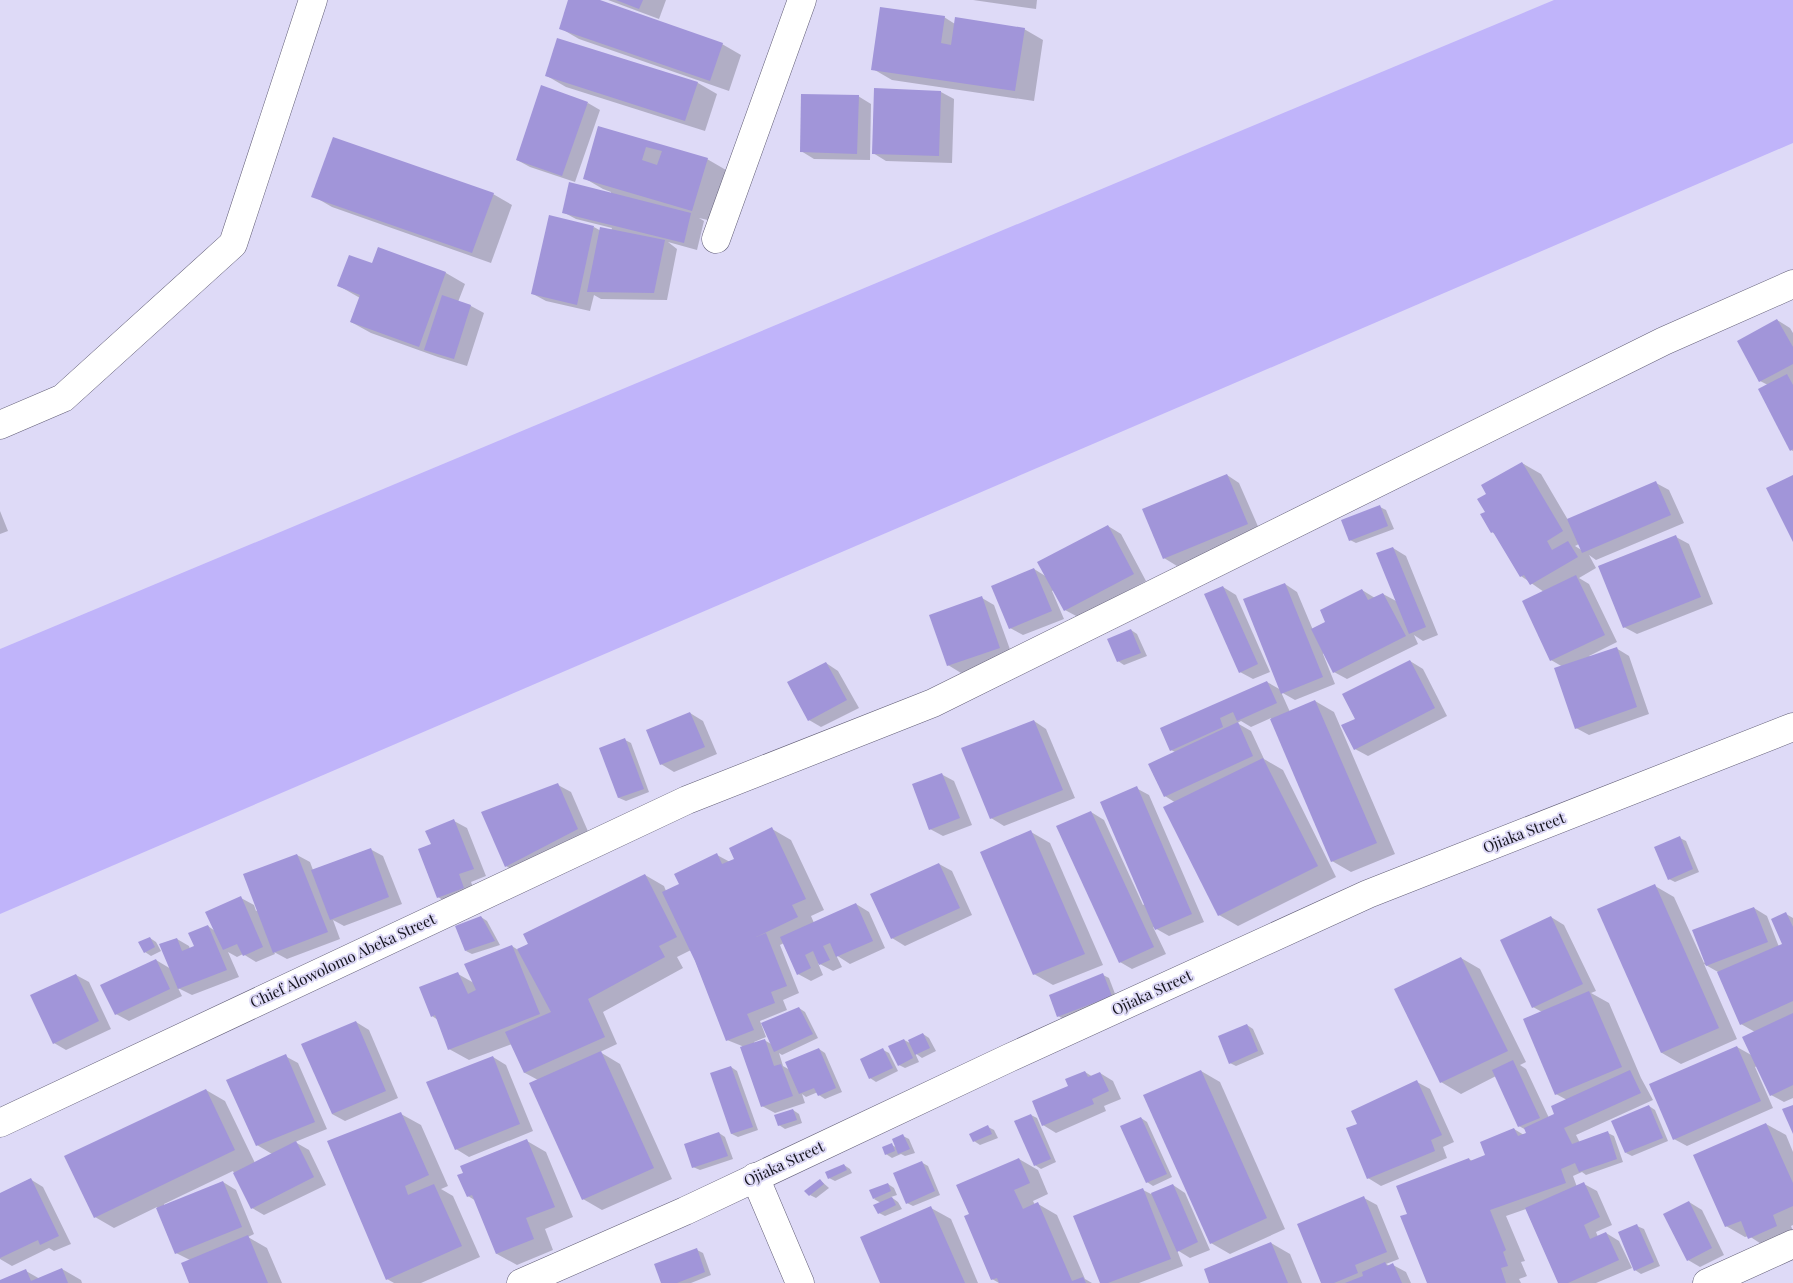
<svg xmlns="http://www.w3.org/2000/svg" width="1793" height="1283" viewBox="0 0 1793 1283" font-family="'Playfair Display',serif">
  <style>
    .water { fill: #c0b4fa }
    .shadow { fill: #0003; fill-rule: evenodd }
    .building { fill: #a195d9; fill-rule: evenodd }
    .lines { fill: none; stroke-linecap: round; stroke-linejoin: round }
    .minor-casing { stroke: #615d76; stroke-width: 29 }
    .minor { stroke: #fff; stroke-width: 28 }
    .labels { text-anchor: middle; stroke-width: 4; stroke-linejoin: round; paint-order: stroke }
    .street-label { font-size: 15px; fill: #13121b; stroke: #dedaf7 }
  </style>
  <rect width="100%" height="100%" fill="#dedaf7"/>
  <polygon class="water" points="1554,0 1793,0 1793,143 0,914 0,649"/>
  <g class="shadow">
    <polygon points="570,0 596,0 722,44 741,55 729,91 579,39 560,28"/>
    <polygon points="608,0 666,0 659,19"/>
    <polygon points="973,0 1037,0 1036,9"/>
    <polygon points="944,17 955,24 1024,29 1043,40 1034,101 892,80 873,69"/>
    <polygon points="547,76 698,83 717,94 705,131 566,87"/>
    <polygon points="941,92 954,99 952,163 886,161 873,153"/>
    <polygon points="858,96 871,104 870,160 814,159 801,151"/>
    <polygon points="588,103 600,110 575,182 530,167 517,160"/>
    <polygon points="599,127 707,159 726,170 712,221 699,218 704,221 697,250 668,242 677,249 667,300 601,299 594,295 590,311 546,301 533,294 594,227 601,231 611,231 612,228 576,219 563,212 611,194 611,192 603,189 584,178"/>
    <polygon points="493,194 512,205 491,263 332,207 313,196"/>
    <polygon points="378,248 446,273 465,284 458,302 471,306 484,313 467,366 438,357 371,333 351,322 360,298 339,286 373,264"/>
    <polygon points="1777,320 1790,328 1793,333 1793,451 1791,450 1768,385 1760,381"/>
    <path d="M1522,463l19,11 27,46 88,-37 13,7 15,33 -88,37 -7,-5 7,13 -17,10 10,6 28,58 -28,14 1,1 26,-9 13,8 20,58 -60,21 -13,-7 -13,-61 -12,-7 -7,-68 -23,-16 -25,-41 -4,-3 -5,-20 1,-18zM1579,544l4,7 -8,-5z"/>
    <polygon points="1227,475 1239,483 1260,531 1177,566 1164,558"/>
    <polygon points="1380,507 1386,510 1394,529 1356,543 1350,540"/>
    <polygon points="0,511 8,531 0,534"/>
    <polygon points="1108,526 1121,534 1146,581 1078,617 1065,610 1054,590 1052,591 1064,619 1023,635 1010,628 1034,569 1047,577"/>
    <polygon points="1676,537 1689,544 1713,604 1637,634 1624,627"/>
    <polygon points="1393,548 1406,556 1438,635 1423,641 1414,635 1418,644 1347,679 1334,672 1324,653 1323,654 1335,684 1295,700 1281,692 1290,712 1315,701 1334,712 1395,854 1351,872 1332,861 1271,718 1251,727 1241,721 1237,723 1251,731 1264,759 1283,770 1336,877 1238,926 1219,915 1176,803 1165,796 1175,752 1171,750 1267,682 1281,690 1285,584 1297,592 1313,630 1327,623 1362,590 1375,598 1383,594 1398,602"/>
    <polygon points="1223,587 1236,595 1270,672 1253,679 1240,672"/>
    <polygon points="982,598 994,605 1012,655 961,673 948,665"/>
    <polygon points="1131,630 1137,634 1147,656 1124,665 1118,661"/>
    <polygon points="1410,661 1423,669 1447,716 1368,756 1355,749 1357,719"/>
    <polygon points="826,663 838,671 859,708 821,727 809,720"/>
    <polygon points="690,713 703,721 717,754 674,772 661,764"/>
    <polygon points="1034,721 1046,729 1075,798 1004,826 991,818"/>
    <polygon points="625,740 631,743 649,792 626,801 619,798 601,748"/>
    <polygon points="941,774 954,781 972,825 943,836 930,829"/>
    <polygon points="558,785 571,792 590,836 519,874 506,866"/>
    <polygon points="1136,788 1149,795 1204,922 1169,936 1153,927 1166,954 1132,969 1120,962 1091,812 1104,820 1143,905 1145,904"/>
    <polygon points="454,821 467,828 486,876 471,882 476,895 451,905 438,897 432,845"/>
    <polygon points="772,829 791,840 824,910 811,916 814,923 856,904 869,912 885,948 850,964 836,955 842,967 833,971 818,963 823,975 811,981 798,974 784,943 780,945 799,993 783,1000 787,1010 760,1021 766,1037 754,1042 755,1044 764,1040 773,1045 799,1008 805,1012 818,1038 782,1055 779,1053 783,1066 790,1070 819,1049 825,1053 842,1092 825,1099 819,1095 818,1092 806,1097 802,1094 805,1103 775,1113 762,1106 742,1046 727,1040 691,950 677,957 683,968 603,1012 617,1044 600,1052 620,1064 672,1179 602,1210 583,1199 538,1080 525,1073 512,1044 469,1060 449,1049 438,1020 432,1016 458,974 474,983 512,946 518,950 645,875 664,886 666,891 681,885 717,855 730,862 736,859"/>
    <polygon points="1031,832 1050,843 1103,965 1053,985 1034,974"/>
    <polygon points="1680,838 1686,841 1699,872 1675,882 1669,879"/>
    <polygon points="370,849 383,856 402,904 344,926 333,920 340,939 287,959 274,952 275,954 256,962 243,954 237,957 228,952 239,977 192,995 178,988 182,996 129,1021 116,1014 156,960 171,969 177,939 189,946 190,949 195,947 208,926 215,931 241,898 254,905 256,911 258,910 297,855 310,862 313,870"/>
    <polygon points="939,864 952,871 972,915 905,946 892,938"/>
    <polygon points="1655,886 1674,897 1704,963 1754,908 1767,916 1779,947 1784,945 1786,914 1793,918 1793,1098 1784,1102 1771,1095 1757,1066 1755,1067 1773,1108 1687,1146 1674,1139 1737,1047 1753,1056 1755,1032 1741,1024 1718,972 1704,964 1737,1039 1681,1064 1662,1053 1599,910"/>
    <polygon points="481,917 487,921 500,945 472,954 466,951"/>
    <polygon points="1551,917 1564,925 1596,991 1591,993 1609,1003 1641,1078 1653,1100 1576,1135 1580,1143 1608,1133 1614,1136 1623,1162 1586,1175 1582,1172 1573,1176 1577,1187 1584,1184 1597,1191 1612,1225 1596,1232 1598,1237 1606,1233 1619,1241 1632,1268 1596,1283 1559,1283 1526,1209 1506,1216 1525,1261 1521,1262 1527,1276 1519,1279 1521,1283 1429,1283 1409,1214 1469,1159 1472,1161 1487,1156 1514,1129 1524,1135 1527,1133 1526,1130 1519,1126 1496,1076 1461,1094 1441,1082 1396,989 1461,958 1480,969 1526,1062 1520,1065 1526,1069 1549,1118 1556,1115 1567,1100 1556,1094 1524,1019 1542,1012 1533,1007"/>
    <polygon points="150,938 156,942 161,951 151,956 145,952"/>
    <polygon points="76,975 89,982 111,1029 66,1050 54,1043"/>
    <polygon points="1103,975 1109,978 1117,999 1064,1019 1058,1016"/>
    <polygon points="356,1022 369,1030 398,1098 345,1121 332,1114"/>
    <polygon points="1247,1025 1253,1029 1264,1054 1236,1066 1230,1063"/>
    <polygon points="923,1034 929,1038 936,1051 922,1058 915,1053 919,1062 905,1068 899,1065 904,1040 912,1044"/>
    <polygon points="883,1050 889,1053 898,1071 876,1082 870,1078"/>
    <polygon points="285,1056 298,1063 327,1129 295,1142 309,1150 326,1185 264,1215 252,1208 233,1171 164,1204 164,1206 223,1182 236,1190 254,1234 248,1237 267,1248 282,1283 191,1283 190,1260 176,1253 157,1207 114,1228 95,1217 206,1090 225,1101 255,1163 272,1154 257,1145"/>
    <polygon points="493,1057 506,1065 533,1131 469,1157 456,1149"/>
    <polygon points="731,1067 737,1071 758,1130 738,1137 732,1134"/>
    <polygon points="1201,1071 1220,1082 1285,1229 1230,1254 1211,1243"/>
    <polygon points="1085,1072 1093,1077 1100,1073 1113,1081 1121,1099 1104,1106 1106,1111 1056,1133 1043,1125 1070,1086"/>
    <polygon points="1417,1082 1430,1089 1454,1142 1443,1147 1447,1158 1381,1186 1368,1178 1359,1124"/>
    <polygon points="1649,1106 1655,1110 1668,1141 1632,1156 1626,1153"/>
    <polygon points="793,1110 799,1114 802,1123 785,1129 779,1125"/>
    <polygon points="401,1114 421,1125 448,1186 441,1189 453,1196 480,1257 421,1283 394,1283 387,1279"/>
    <polygon points="1031,1115 1037,1118 1056,1162 1041,1169 1035,1165"/>
    <polygon points="1141,1118 1147,1122 1172,1177 1153,1186 1147,1182"/>
    <polygon points="1766,1124 1786,1135 1793,1152 1793,1225 1791,1226 1793,1231 1769,1249 1749,1236 1745,1237 1726,1226"/>
    <polygon points="988,1127 994,1130 998,1138 980,1145 974,1141"/>
    <polygon points="719,1133 725,1137 733,1159 700,1170 693,1167"/>
    <polygon points="903,1136 909,1139 915,1153 905,1156 901,1154 892,1158 886,1154 892,1145 897,1148"/>
    <polygon points="527,1141 546,1152 573,1217 545,1229 553,1250 517,1265 497,1254 476,1201 468,1196"/>
    <polygon points="1019,1159 1038,1170 1048,1194 1033,1201 1035,1205 1038,1204 1057,1215 1085,1279 1092,1283 999,1283 992,1279 971,1215"/>
    <polygon points="921,1162 928,1166 940,1195 913,1206 907,1203"/>
    <polygon points="844,1165 850,1169 852,1173 835,1181 829,1178"/>
    <polygon points="30,1179 43,1187 71,1244 54,1251 49,1248 12,1266 0,1259 0,1194"/>
    <polygon points="820,1180 829,1188 816,1198 810,1195"/>
    <polygon points="888,1184 894,1188 897,1195 891,1197 898,1202 902,1209 885,1216 879,1213 881,1203 874,1199"/>
    <polygon points="1173,1185 1185,1193 1210,1250 1190,1258 1177,1250 1183,1266 1139,1283 1101,1283 1143,1190 1151,1194"/>
    <polygon points="1364,1198 1377,1205 1399,1259 1386,1264 1390,1266 1393,1265 1406,1272 1411,1283 1323,1283"/>
    <polygon points="1689,1202 1702,1210 1724,1255 1700,1267 1688,1260"/>
    <polygon points="931,1208 951,1219 978,1283 881,1283"/>
    <polygon points="1637,1226 1644,1229 1660,1266 1641,1274 1635,1270"/>
    <polygon points="1271,1243 1290,1254 1302,1283 1211,1283"/>
    <polygon points="697,1250 703,1253 711,1275 691,1283 662,1283"/>
    <polygon points="62,1269 81,1280 82,1283 0,1283 0,1282 26,1271 40,1279"/>
  </g>
  <g class="building">
    <polygon points="568,0 600,0 723,43 710,81 559,29"/>
    <polygon points="616,0 643,0 639,9"/>
    <polygon points="880,7 945,16 941,43 951,45 955,17 1025,28 1015,91 871,70"/>
    <polygon points="557,38 698,82 685,121 545,76"/>
    <polygon points="541,85 588,102 562,176 516,160"/>
    <polygon points="874,88 941,91 939,156 872,154"/>
    <polygon points="801,94 859,95 857,154 800,152"/>
    <path d="M598,126l110,32 -16,53 -109,-32zM646,147l16,4 -5,14 -15,-5z"/>
    <polygon points="333,137 494,193 472,253 311,197"/>
    <polygon points="569,182 691,213 684,243 562,213"/>
    <polygon points="549,215 594,226 577,305 531,294"/>
    <polygon points="600,227 665,240 654,293 587,292"/>
    <polygon points="378,247 446,272 419,347 350,322 360,295 337,286 349,255 372,263"/>
    <polygon points="442,295 471,305 454,359 424,350"/>
    <polygon points="1777,319 1793,347 1793,364 1759,382 1737,341"/>
    <polygon points="1787,374 1793,385 1793,449 1790,451 1758,389"/>
    <polygon points="1522,462 1563,531 1547,541 1552,550 1568,541 1578,557 1530,585 1524,575 1520,577 1493,532 1491,533 1480,514 1485,512 1477,499 1486,494 1481,485"/>
    <polygon points="1227,474 1248,524 1163,559 1142,509"/>
    <polygon points="1793,475 1793,542 1766,488"/>
    <polygon points="1656,481 1671,515 1582,553 1567,519"/>
    <polygon points="1380,505 1388,526 1349,541 1341,520"/>
    <polygon points="1108,525 1134,574 1064,611 1037,562"/>
    <polygon points="1676,535 1701,597 1623,628 1598,566"/>
    <polygon points="1393,547 1426,627 1409,634 1376,553"/>
    <polygon points="1034,568 1052,611 1009,629 991,586"/>
    <polygon points="1576,575 1605,635 1550,661 1522,601"/>
    <polygon points="1285,583 1323,677 1281,694 1243,599"/>
    <polygon points="1223,586 1258,664 1239,673 1204,594"/>
    <polygon points="1362,589 1368,600 1383,593 1406,636 1333,673 1311,629 1325,622 1320,610"/>
    <polygon points="982,596 1000,648 947,666 929,615"/>
    <polygon points="1131,629 1141,653 1117,662 1107,639"/>
    <polygon points="1617,647 1637,707 1575,729 1554,668"/>
    <polygon points="1410,660 1435,708 1354,750 1341,725 1355,719 1342,694"/>
    <polygon points="826,662 847,700 808,721 787,682"/>
    <polygon points="1267,681 1277,703 1237,721 1233,712 1220,718 1223,727 1170,751 1160,728"/>
    <polygon points="1315,700 1377,843 1331,862 1270,719"/>
    <polygon points="690,712 705,747 660,765 646,730"/>
    <polygon points="1034,720 1063,790 990,819 961,748"/>
    <polygon points="1238,722 1253,756 1164,797 1148,764"/>
    <polygon points="625,738 644,789 618,798 599,748"/>
    <polygon points="1263,758 1318,866 1218,916 1163,807"/>
    <polygon points="942,773 960,818 929,830 912,784"/>
    <polygon points="558,783 578,829 505,867 481,812"/>
    <polygon points="1137,786 1192,914 1155,930 1100,802"/>
    <polygon points="1091,811 1154,947 1119,963 1056,826"/>
    <polygon points="454,819 474,869 459,874 464,888 437,898 418,849 431,844 425,831"/>
    <polygon points="772,827 806,899 792,905 798,917 756,937 766,933 787,986 771,992 775,1003 747,1014 754,1030 726,1041 695,961 662,892 679,884 674,874 717,853 722,864 734,859 729,848"/>
    <polygon points="1031,830 1085,954 1033,975 980,852"/>
    <polygon points="1680,836 1693,869 1668,880 1654,847"/>
    <polygon points="371,848 389,897 330,920 311,870"/>
    <polygon points="297,854 328,932 273,953 243,874"/>
    <polygon points="939,863 960,908 891,939 870,894"/>
    <polygon points="645,874 677,937 659,946 665,957 588,999 605,1037 524,1073 505,1032 551,1012 517,949 528,944 523,934"/>
    <polygon points="1655,884 1719,1028 1661,1053 1597,909"/>
    <polygon points="241,896 263,947 243,956 237,944 223,950 205,912"/>
    <polygon points="856,903 873,941 836,957 830,943 823,946 830,960 819,965 813,951 805,955 811,968 797,975 780,937"/>
    <polygon points="1754,907 1768,942 1706,966 1692,930"/>
    <polygon points="1786,912 1793,927 1793,1001 1740,1025 1717,972 1782,944 1771,919"/>
    <polygon points="481,916 495,941 465,951 455,926"/>
    <polygon points="1551,916 1583,984 1532,1008 1500,940"/>
    <polygon points="208,925 227,970 178,989 159,944 177,938 182,951 194,946 188,933"/>
    <polygon points="150,937 155,947 144,953 138,942"/>
    <polygon points="512,945 540,1014 448,1050 435,1015 431,1017 419,987 458,972 468,994 476,990 464,964"/>
    <polygon points="1461,957 1508,1051 1440,1083 1394,989"/>
    <polygon points="156,959 170,989 115,1015 100,985"/>
    <polygon points="1103,973 1112,996 1057,1017 1049,995"/>
    <polygon points="76,974 99,1021 53,1044 30,995"/>
    <polygon points="1589,991 1622,1067 1555,1095 1523,1019"/>
    <polygon points="799,1007 813,1034 774,1052 761,1023"/>
    <polygon points="1793,1013 1793,1085 1770,1096 1742,1037"/>
    <polygon points="356,1021 386,1091 332,1114 301,1044"/>
    <polygon points="1247,1024 1258,1051 1229,1064 1218,1036"/>
    <polygon points="923,1033 930,1048 915,1055 908,1040"/>
    <polygon points="765,1039 774,1066 781,1064 793,1096 761,1107 740,1047"/>
    <polygon points="904,1039 913,1058 898,1066 888,1046"/>
    <polygon points="1737,1046 1761,1101 1673,1140 1649,1084"/>
    <polygon points="819,1048 836,1088 818,1096 814,1088 799,1094 785,1062"/>
    <polygon points="883,1048 893,1068 869,1079 860,1059"/>
    <polygon points="601,1051 654,1168 582,1200 529,1083"/>
    <polygon points="286,1054 315,1122 256,1146 226,1080"/>
    <polygon points="493,1056 520,1124 455,1150 426,1082"/>
    <polygon points="1513,1060 1540,1118 1518,1127 1492,1070"/>
    <polygon points="731,1066 753,1127 731,1134 710,1073"/>
    <polygon points="1201,1070 1267,1218 1210,1244 1143,1095"/>
    <polygon points="1630,1070 1641,1093 1564,1128 1572,1144 1608,1131 1617,1159 1579,1172 1575,1163 1561,1169 1566,1183 1490,1210 1506,1250 1503,1252 1508,1266 1501,1268 1506,1283 1427,1283 1400,1216 1407,1214 1396,1186 1469,1158 1470,1161 1485,1155 1480,1142 1514,1128 1518,1136 1526,1133 1524,1128 1554,1114 1551,1106"/>
    <polygon points="1085,1071 1088,1077 1100,1072 1109,1091 1092,1099 1094,1104 1042,1126 1032,1101 1068,1086 1065,1079"/>
    <polygon points="1417,1080 1442,1135 1431,1140 1435,1151 1367,1179 1346,1128 1357,1124 1351,1111"/>
    <polygon points="206,1089 235,1150 94,1218 64,1156"/>
    <polygon points="1649,1105 1663,1138 1625,1153 1611,1121"/>
    <polygon points="1793,1105 1793,1134 1782,1109"/>
    <polygon points="793,1109 797,1120 778,1126 774,1115"/>
    <polygon points="401,1112 429,1175 405,1186 408,1195 434,1184 462,1246 386,1280 327,1141"/>
    <polygon points="1031,1114 1051,1159 1034,1166 1014,1121"/>
    <polygon points="1141,1117 1167,1174 1146,1183 1120,1126"/>
    <polygon points="1766,1123 1793,1183 1793,1206 1773,1215 1777,1226 1748,1239 1741,1221 1725,1227 1693,1155"/>
    <polygon points="988,1125 992,1134 973,1142 969,1134"/>
    <polygon points="719,1132 728,1156 692,1168 684,1144"/>
    <polygon points="903,1134 910,1149 898,1154 892,1139"/>
    <polygon points="527,1139 555,1207 526,1218 534,1239 496,1254 472,1195 467,1197 457,1175 463,1173 460,1166"/>
    <polygon points="296,1141 314,1177 251,1209 233,1173"/>
    <polygon points="892,1143 895,1151 885,1155 882,1147"/>
    <polygon points="1019,1158 1030,1183 1014,1190 1023,1209 1038,1202 1072,1281 1083,1277 1086,1283 999,1283 997,1278 991,1280 964,1216 969,1214 956,1185"/>
    <polygon points="922,1161 935,1191 906,1204 893,1173"/>
    <polygon points="844,1164 847,1170 828,1179 825,1172"/>
    <polygon points="31,1178 59,1236 40,1245 38,1240 0,1258 0,1193"/>
    <polygon points="820,1179 824,1184 809,1196 804,1191"/>
    <polygon points="223,1181 242,1227 175,1254 156,1208"/>
    <polygon points="1584,1182 1600,1217 1584,1225 1590,1239 1606,1232 1619,1260 1568,1283 1558,1283 1525,1208"/>
    <polygon points="888,1183 891,1191 873,1199 869,1190"/>
    <polygon points="1173,1184 1198,1242 1177,1252 1151,1193"/>
    <polygon points="1143,1188 1171,1259 1108,1283 1100,1283 1073,1216"/>
    <polygon points="1364,1196 1387,1252 1355,1265 1358,1273 1334,1283 1321,1283 1297,1224"/>
    <polygon points="892,1197 896,1205 878,1214 873,1205"/>
    <polygon points="1689,1201 1712,1248 1687,1261 1663,1214"/>
    <polygon points="931,1206 965,1283 880,1283 860,1237"/>
    <polygon points="1637,1224 1654,1262 1634,1271 1618,1232"/>
    <polygon points="248,1235 268,1283 189,1283 181,1263"/>
    <polygon points="1271,1242 1288,1283 1209,1283 1204,1269"/>
    <polygon points="697,1248 705,1272 677,1283 661,1283 654,1264"/>
    <polygon points="1385,1262 1387,1266 1393,1263 1402,1283 1345,1283 1363,1276 1362,1272"/>
    <polygon points="62,1268 68,1283 0,1283 0,1280 26,1269 31,1281"/>
  </g>
  <g class="lines">
    <g class="minor-casing">
      <g id="minor">
        <polyline points="716,239 802,0"/>
        <polyline points="0,425 63,398 233,244 313,0"/>
        <polyline points="0,1123 687,800 933,703 1664,341 1793,284"/>
        <polyline points="755,1177 800,1283"/>
        <polyline points="521,1283 685,1211 1009,1058 1368,894 1793,727"/>
        <polyline points="1707,1283 1793,1244"/>
      </g>
    </g>
    <use href="#minor" class="minor"/>
  </g>
  <g class="labels">
    <g class="street-label">
      <text transform="translate(1524 833) rotate(-21)" y="5">Ojiaka Street</text>
      <text transform="translate(343 961) rotate(-25)" y="5">Chief Alowolomo Abeka Street</text>
      <text transform="translate(1152 993) rotate(-25)" y="5">Ojiaka Street</text>
      <text transform="translate(784 1164) rotate(-25)" y="5">Ojiaka Street</text>
    </g>
  </g>
</svg>
